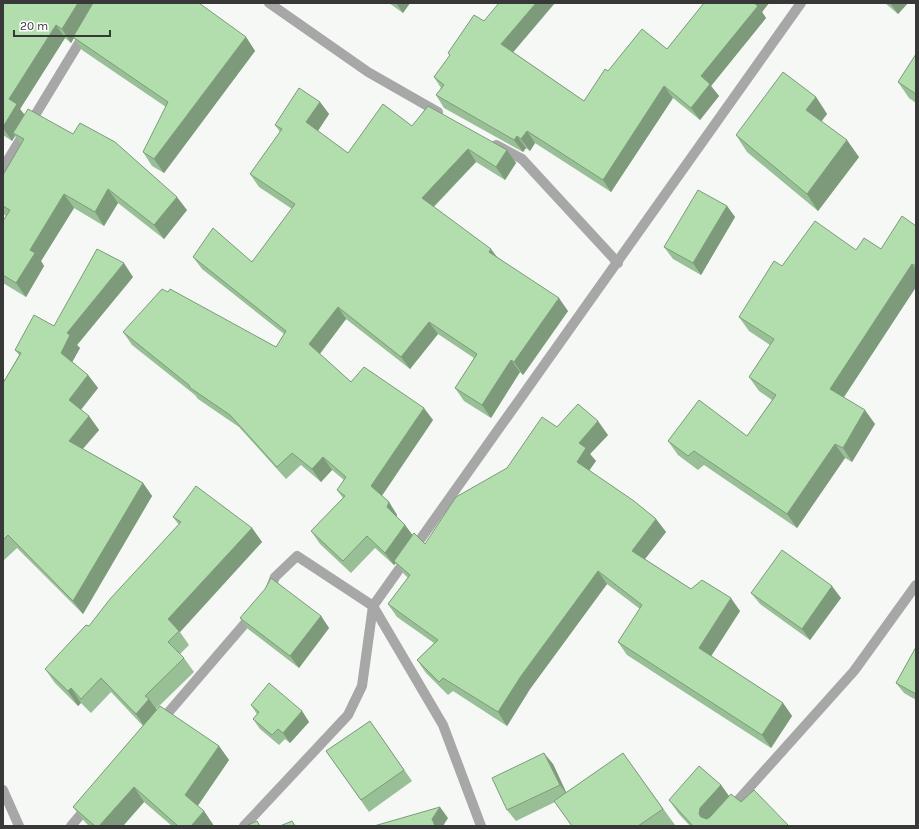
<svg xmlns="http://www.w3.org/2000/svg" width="919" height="829" viewBox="0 0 919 829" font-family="Karla,sans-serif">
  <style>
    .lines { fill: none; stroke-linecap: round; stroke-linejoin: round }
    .street { stroke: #a6a7a6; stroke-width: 10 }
    .wall { fill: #99bf96 }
    .shaded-wall { fill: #7d9b7a }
    .building { fill: #b2deae; stroke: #7d9b7a }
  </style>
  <rect width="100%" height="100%" fill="#f5f8f5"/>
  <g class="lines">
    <g class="street">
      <polyline points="269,3 368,72 438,112"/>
      <polyline points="496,145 522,159 618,263"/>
      <polyline points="3,168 85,33"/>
      <polyline points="269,593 275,577 297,556 373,606 443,725 481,826"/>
      <polyline points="161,721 253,614"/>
      <polyline points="3,790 19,826"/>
      <polyline points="71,826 88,806"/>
      <polyline points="244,826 348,715 362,686 373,606 801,3"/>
      <polyline points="715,826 854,671 916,585"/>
    </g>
  </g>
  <g class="wall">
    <polygon points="3,3 246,37 255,51 164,173 152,166 143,152 166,107 82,50 74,38 71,43 65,38 20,109 25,115 187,210 164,239 118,203 104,226 74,208 41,261 44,266 26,297 3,283 3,221 6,216 3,214 3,175 21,144 15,136 12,141 3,135"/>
    <polygon points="389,3 410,3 403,13"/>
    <polygon points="704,3 769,3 762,12 766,18 711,86 719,96 700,120 673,98 611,192 535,143 530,151 526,148 523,152 444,108 436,95 441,88 434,77 450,56 448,53 484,21 513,52 584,101 608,71 667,49"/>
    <polygon points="885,3 908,3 898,14"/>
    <polygon points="916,54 916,103 909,98 898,82"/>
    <polygon points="816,97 827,114 821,121 859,157 818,211 747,152 736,135"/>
    <polygon points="320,102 329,114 318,131 348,153 412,126 507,150 516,163 505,180 476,162 434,207 496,256 568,311 523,375 520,372 491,418 464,401 455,388 474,358 438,334 410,369 346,319 320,354 351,382 433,420 382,496 389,502 397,515 397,517 405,525 413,536 425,544 507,468 557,427 608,435 590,454 596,461 589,470 656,519 666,532 645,559 691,589 740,611 711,656 783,703 792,716 771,748 627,655 618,642 640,609 607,584 530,689 507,726 453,691 448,695 426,673 417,660 434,643 397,617 388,604 408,578 404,574 396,563 394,565 375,548 351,573 320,544 311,531 343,498 337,490 344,480 332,470 321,482 301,465 286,479 239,427 198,399 195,395 132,345 123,332 168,292 276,347 284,334 202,269 193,257 252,262 292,209 259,187 250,174 280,132 275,125"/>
    <polygon points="727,206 735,217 701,275 673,259 664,247"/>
    <polygon points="916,226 916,287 844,397 875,424 852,462 845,458 797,528 704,465 698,470 678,455 668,441 747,436 772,400 759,391 749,377 770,345 749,331 739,317 782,266 856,250 881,249"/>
    <polygon points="133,277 77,345 80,348 72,362 88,375 98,388 81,410 89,416 99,430 83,449 143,483 152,496 83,614 17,548 3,561 3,383 19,355 15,350"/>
    <polygon points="173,517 252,528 262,542 180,632 189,645 180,654 184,658 194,672 156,709 219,746 229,760 197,806 204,811 214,826 172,826 144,802 123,826 89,826 84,821 73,807 143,726 111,692 91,713 81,703 78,706 55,683 45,669 89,626 179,525"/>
    <polygon points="751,593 841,598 810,640 760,604"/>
    <polygon points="321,616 329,628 299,668 248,629 240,618"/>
    <polygon points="916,647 916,700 904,693 896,683"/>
    <polygon points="251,705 302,711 309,722 290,743 285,739 279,745 260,729 253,719 257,714"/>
    <polygon points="370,721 412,781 369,812 326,751"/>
    <polygon points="623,753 675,825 674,826 572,826 555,802 516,821 507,810 553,764 566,793"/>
    <polygon points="721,785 729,796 789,826 690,826 679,814 669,800"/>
  </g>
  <g class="shaded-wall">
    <polygon points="78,3 96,3 73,37 74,38 71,43 62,29"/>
    <polygon points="396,3 410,3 403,13"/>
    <polygon points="536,3 555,3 510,56 501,44"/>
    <polygon points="753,3 769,3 762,12 766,18 711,86 719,96 700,120 691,108 701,76"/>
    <polygon points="890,3 908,3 898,14"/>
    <polygon points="56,25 65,38 20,109 26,117 13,133 15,136 12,141 3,128 9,99"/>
    <polygon points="246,37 255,51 164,173 154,159"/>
    <polygon points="664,86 673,98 611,192 603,180"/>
    <polygon points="816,97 827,114 818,126 806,110"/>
    <polygon points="320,102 329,114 315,135 306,122"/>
    <polygon points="527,131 535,143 530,151 521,139"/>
    <polygon points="517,136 526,148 523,152 514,140"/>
    <polygon points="847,140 859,157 818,211 807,194"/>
    <polygon points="468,149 476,162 430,210 422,198"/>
    <polygon points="507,150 516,163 505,180 496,167"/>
    <polygon points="108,189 118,203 104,226 95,212"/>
    <polygon points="64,194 74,208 41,261 44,266 26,297 16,283 30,250"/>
    <polygon points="177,197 187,210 164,239 154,225"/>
    <polygon points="727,206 735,217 701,275 693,263"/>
    <polygon points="491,249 500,261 489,252"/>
    <polygon points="124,263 133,277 77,345 80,348 70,366 61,353 67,333"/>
    <polygon points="912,264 916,270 916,287 840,403 830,389"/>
    <polygon points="559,298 568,311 523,375 514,362"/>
    <polygon points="338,307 346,319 318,356 309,344"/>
    <polygon points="429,322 438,334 410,369 401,357"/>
    <polygon points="511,360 520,372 491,418 482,405"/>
    <polygon points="88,375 98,388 78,413 69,400"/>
    <polygon points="424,408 433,420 380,498 371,486"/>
    <polygon points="865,410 875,424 852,462 843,448"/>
    <polygon points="89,416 99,430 78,454 69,441"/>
    <polygon points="598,421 608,435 590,454 596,461 586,475 577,462 579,443"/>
    <polygon points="835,444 845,458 797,528 787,514"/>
    <polygon points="323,457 332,470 321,482 312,469"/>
    <polygon points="143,483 152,496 83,614 73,601"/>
    <polygon points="389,502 397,515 395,520 387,507"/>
    <polygon points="656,519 666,532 641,564 632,551"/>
    <polygon points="405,525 414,537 394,561 396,563 394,565 385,553"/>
    <polygon points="252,528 262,542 180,632 168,619"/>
    <polygon points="598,571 607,584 530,689 507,726 498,712 521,676"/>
    <polygon points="832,586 841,598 810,640 802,629"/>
    <polygon points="731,598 740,611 708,661 699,648"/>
    <polygon points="321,616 329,628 299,668 290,656"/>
    <polygon points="71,688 81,703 78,706 68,691"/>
    <polygon points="149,699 159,713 146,729 136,714"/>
    <polygon points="783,703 792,716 771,748 762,735"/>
    <polygon points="302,711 309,722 290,743 283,733"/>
    <polygon points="219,746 229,760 195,810 185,795"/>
    <polygon points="544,753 553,764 568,796 560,785"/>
    <polygon points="721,785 731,799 707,826 699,814 700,808"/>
    <polygon points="134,787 144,802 123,826 99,826"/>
    <polygon points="440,807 448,818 443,826 435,826 432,819"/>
    <polygon points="204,811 214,826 191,826"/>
  </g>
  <g class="building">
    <polygon points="3,3 78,3 62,29 56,25 9,99 17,104 3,127"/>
    <polygon points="93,3 199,3 246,37 154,159 143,152 168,102 73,37"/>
    <polygon points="499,3 536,3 501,44 584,101 605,69 608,71 642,29 667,49 704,3 754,3 758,6 701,76 710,84 691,108 664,86 603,180 527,131 521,139 517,136 514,140 436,95 444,85 434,77 450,55 448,53 474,15 484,21"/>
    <polygon points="916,54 916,94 898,82"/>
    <polygon points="783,72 816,97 806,110 847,140 807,194 736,135"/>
    <polygon points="299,88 320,102 306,122 348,153 383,104 412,126 428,106 507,150 496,167 468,149 422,198 491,249 489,252 559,298 514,362 511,360 482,405 455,388 477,354 429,322 401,357 338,307 309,344 351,382 364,367 424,408 371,486 389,502 387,507 405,525 385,553 367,536 343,561 311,531 345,496 337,490 346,477 323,457 312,469 292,453 277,467 230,415 189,387 190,386 123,332 162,289 168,292 170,289 276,347 286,331 193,257 213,228 252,262 295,204 250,174 282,129 275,125"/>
    <polygon points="28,109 73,134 80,123 115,142 177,197 154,225 108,189 95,212 64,194 30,250 35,253 16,283 3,275 3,221 10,210 3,206 3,175 24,139 13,133"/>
    <polygon points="698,190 727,206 693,263 664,247"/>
    <polygon points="902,216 916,226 916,266 912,264 830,389 865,410 843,448 835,444 787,514 694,451 688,456 668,441 699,400 747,436 776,395 749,377 774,339 739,317 774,261 782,266 815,221 856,250 864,238 881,249"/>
    <polygon points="97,249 124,263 67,333 70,335 61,353 88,375 69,400 89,416 69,441 143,483 73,601 8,535 3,540 3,383 21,353 15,350 34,315 54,326"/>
    <polygon points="578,404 598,421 579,443 586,448 577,462 634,501 656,519 632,551 691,589 702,580 731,598 699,648 783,703 762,735 618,642 642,605 598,571 521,676 498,712 443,678 439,682 417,660 438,640 388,604 410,575 394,561 414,533 425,544 456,497 507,468 542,417 557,427"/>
    <polygon points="196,486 252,528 168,619 179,631 168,642 184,658 145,696 149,699 136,714 101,678 81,699 71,688 68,691 45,669 86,625 89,626 110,599 181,522 173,517"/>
    <polygon points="782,550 832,586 802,629 751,593"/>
    <polygon points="271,578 321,616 290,656 240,618 265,589"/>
    <polygon points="916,647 916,694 896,683"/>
    <polygon points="269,683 302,711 283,733 278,729 272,735 253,719 259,712 251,705"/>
    <polygon points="160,706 219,746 185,795 204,811 191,826 178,826 134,787 99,826 95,826 73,807"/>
    <polygon points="370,721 404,770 361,800 326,751"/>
    <polygon points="544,753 560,785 507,810 492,778"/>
    <polygon points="623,753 663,809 638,826 572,826 554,801"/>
    <polygon points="699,766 721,785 700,808 699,814 701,817 707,819 710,817 731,794 741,802 754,790 789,826 693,826 669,800"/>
    <polygon points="440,807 432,819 435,826 374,826"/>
    <polygon points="257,821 260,826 246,826"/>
    <polygon points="292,821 295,826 280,826"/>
  </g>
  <rect width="919" height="829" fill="none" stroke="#373837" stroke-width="8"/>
  <path d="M14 30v6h96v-6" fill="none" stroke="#373837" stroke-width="2"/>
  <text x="20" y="30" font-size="12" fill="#373837" stroke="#ffffff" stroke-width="3" paint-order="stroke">20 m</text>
</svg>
